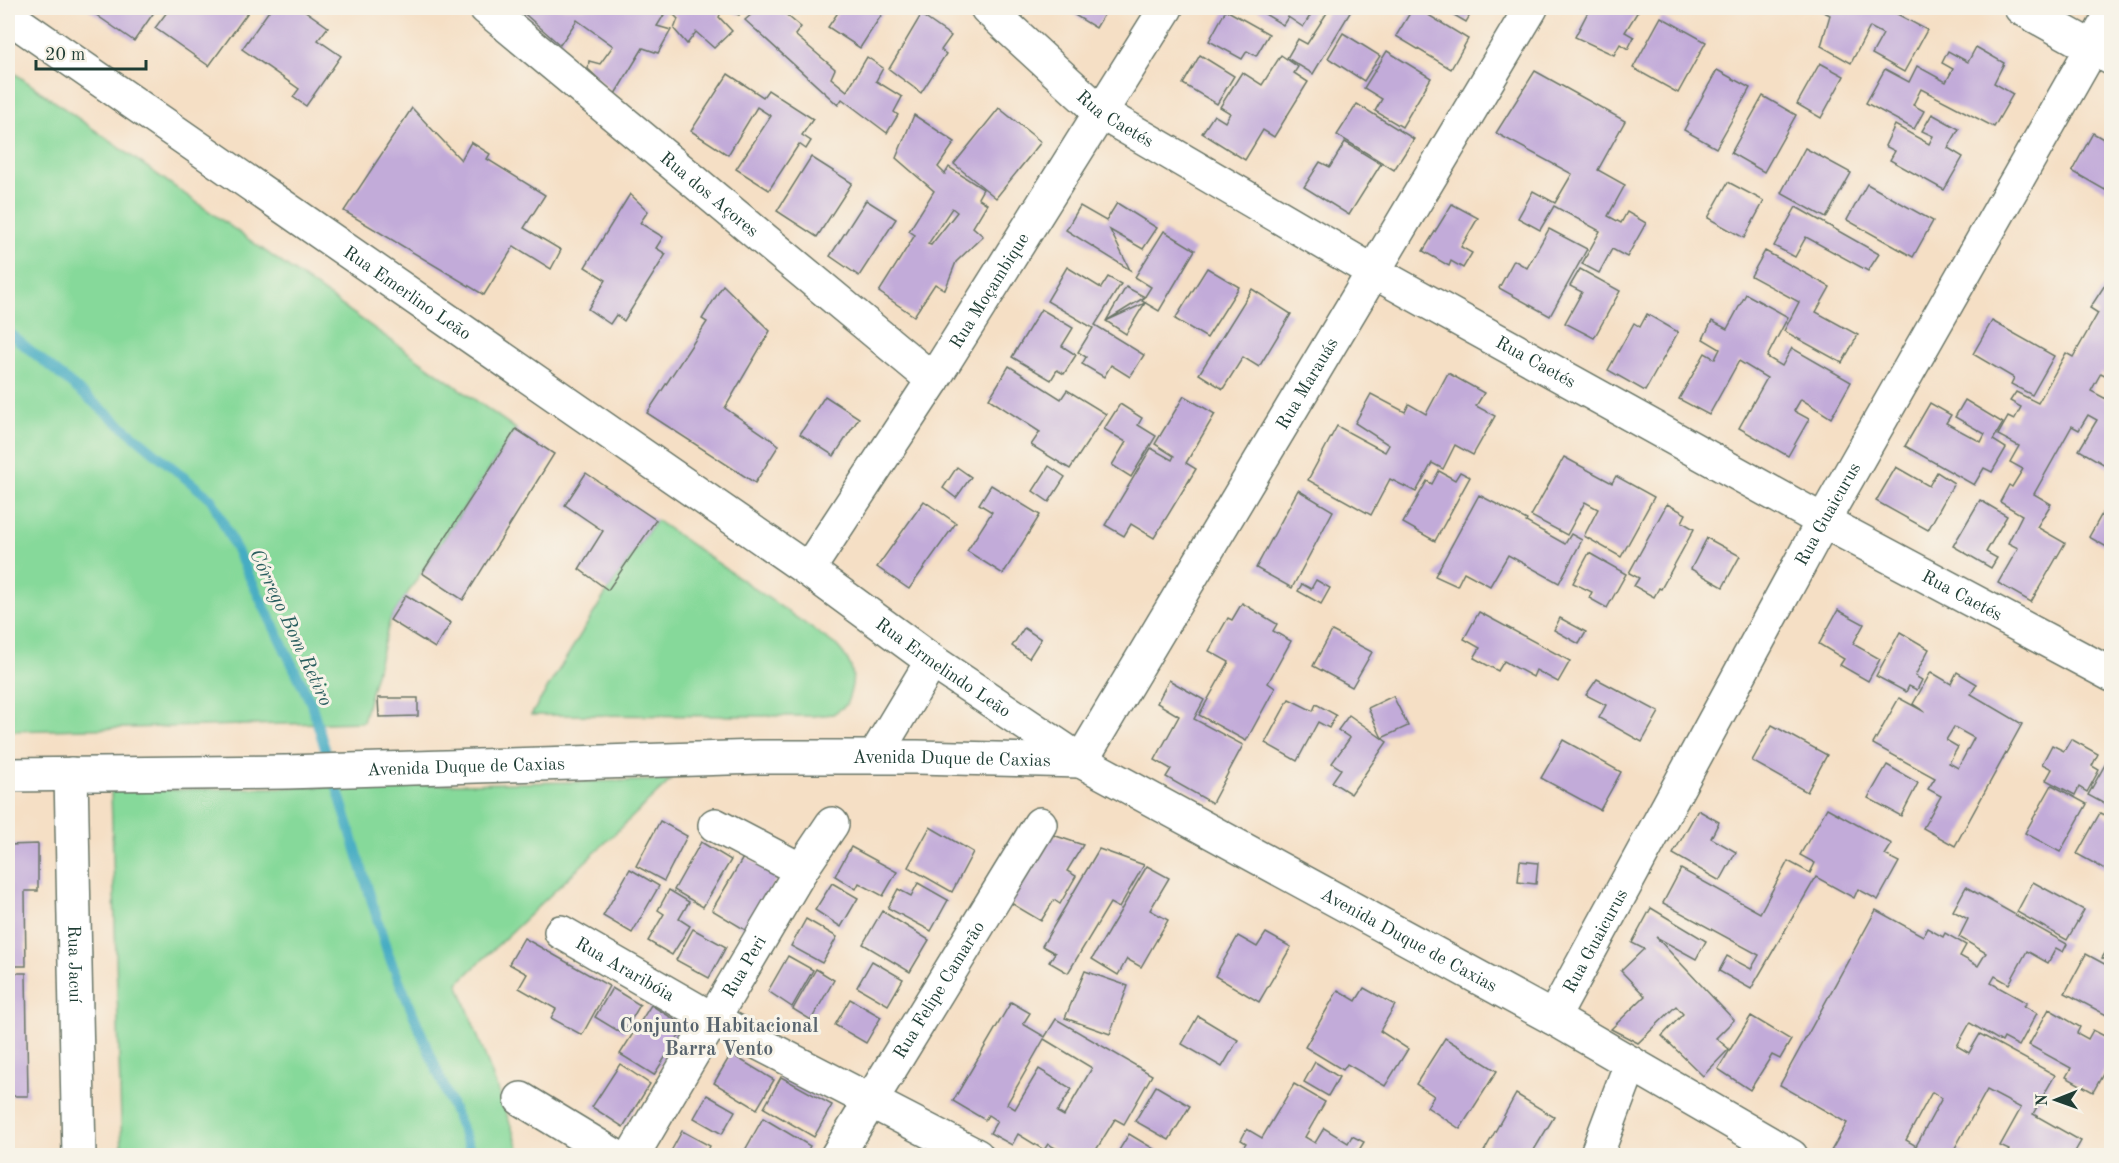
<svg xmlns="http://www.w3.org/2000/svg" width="2119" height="1163" viewBox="0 0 2119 1163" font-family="'Old Standard TT',serif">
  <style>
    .green { fill: #86d99a; stroke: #528b67; stroke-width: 1.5 }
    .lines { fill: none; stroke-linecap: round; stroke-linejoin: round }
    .stream { stroke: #44acc3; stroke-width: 10 }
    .building { fill: #c2abd9; fill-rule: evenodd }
    .minor-casing { stroke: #6a7667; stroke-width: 36 }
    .minor { stroke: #fff; stroke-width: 33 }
    .labels { text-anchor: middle; stroke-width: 6; stroke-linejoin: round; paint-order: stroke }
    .street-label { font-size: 18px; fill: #1f3d34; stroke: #f7f3e8 }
    .water-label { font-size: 20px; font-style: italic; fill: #2a5e5f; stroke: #f7f3e8 }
    .neighbourhood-label { font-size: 20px; font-weight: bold; fill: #58646e; stroke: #f7f3e8 }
  </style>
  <rect width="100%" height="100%" fill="#f7f3e8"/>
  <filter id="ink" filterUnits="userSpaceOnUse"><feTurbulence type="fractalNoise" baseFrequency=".0167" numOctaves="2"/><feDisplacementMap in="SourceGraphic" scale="12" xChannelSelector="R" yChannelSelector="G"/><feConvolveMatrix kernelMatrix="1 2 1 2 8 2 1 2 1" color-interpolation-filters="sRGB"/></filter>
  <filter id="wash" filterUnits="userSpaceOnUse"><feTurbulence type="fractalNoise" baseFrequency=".008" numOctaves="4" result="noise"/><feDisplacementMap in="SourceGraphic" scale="24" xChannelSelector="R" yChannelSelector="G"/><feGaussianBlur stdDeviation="1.35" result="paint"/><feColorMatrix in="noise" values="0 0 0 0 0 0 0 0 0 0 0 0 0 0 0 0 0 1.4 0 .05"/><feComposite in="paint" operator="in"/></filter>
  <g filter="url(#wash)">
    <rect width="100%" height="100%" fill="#f5dfc5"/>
    <g class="green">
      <polygon points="8,70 17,75 516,429 390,620 363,722 8,731"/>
      <path d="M656,520l181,126c19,20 19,34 9,59l-13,9 -20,2 -282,-1 77,-125z"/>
      <polygon points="671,780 458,983 522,1156 122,1155 111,791"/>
    </g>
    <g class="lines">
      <polyline class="stream" points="8,332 212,500 311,703 388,954 473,1156"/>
    </g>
    <g id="blocks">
      <g class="building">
        <polygon points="91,8 157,8 134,41 89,10"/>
        <polygon points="170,8 251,8 209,66 155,28"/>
        <polygon points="271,8 301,8 328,27 318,40 341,56 306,106 293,97 299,89 242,49"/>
        <polygon points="518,8 664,8 667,10 657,26 671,30 658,53 643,48 615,94 588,69 589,61 600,64 613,46 577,20 560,45"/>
        <polygon points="667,8 744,8 739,15 723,8 719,17 732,31 714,48 696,32 687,44 674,29 678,19"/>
        <polygon points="759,8 778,8 801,27 795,35 835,69 831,78 847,91 867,57 883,68 876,81 902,97 894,112 898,115 887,133 842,99 838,105 745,20"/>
        <polygon points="841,8 886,8 860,48 828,27"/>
        <polygon points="1063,8 1108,8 1096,28"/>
        <polygon points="1255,8 1315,8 1303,27 1288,17 1283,25"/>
        <polygon points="1330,8 1346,8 1351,11 1313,74 1287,58 1298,39 1307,44"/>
        <polygon points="1413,8 1417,8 1468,39 1451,69 1396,36"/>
        <polygon points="1442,8 1474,8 1466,22"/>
        <polygon points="1590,8 1640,8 1625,32 1634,37 1628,49 1620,44 1614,55 1575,37"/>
        <polygon points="1816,8 1886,8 1927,30 1904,72 1872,54 1883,34 1870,27 1851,63 1821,46 1830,15"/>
        <polygon points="1226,10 1269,34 1256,56 1247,51 1242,59 1209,41"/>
        <polygon points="921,15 951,36 941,50 946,54 921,93 889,69"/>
        <polygon points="1661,17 1706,42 1678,93 1633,68"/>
        <polygon points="1343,33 1380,56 1364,81 1328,58"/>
        <polygon points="1976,47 2004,63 1994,83 2013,94 1994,127 1921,89 1913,105 1924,111 1914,129 1866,103 1885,69 1909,82 1917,66 1946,82 1953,69 1942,63 1948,51 1968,62"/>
        <polygon points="1387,51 1431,78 1402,127 1375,111 1382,99 1364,88"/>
        <polygon points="1200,55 1234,76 1217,104 1183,84"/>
        <polygon points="1281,55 1298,67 1294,73 1308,82 1274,137 1263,130 1245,160 1202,133 1214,115 1225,122 1230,113 1220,107 1242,72 1262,85"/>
        <polygon points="1820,63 1844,76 1821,118 1797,104"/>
        <polygon points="1717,70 1750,88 1716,148 1684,130"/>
        <polygon points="1535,71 1625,121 1598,170 1625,185 1608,216 1621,223 1627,212 1646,223 1627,257 1612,249 1599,273 1582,264 1600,231 1554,206 1540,230 1518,218 1533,191 1555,203 1572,174 1496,133"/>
        <polygon points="728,74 763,97 768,90 813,119 802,135 811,141 806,149 799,144 769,190 736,169 771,116 757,107 728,155 691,131"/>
        <polygon points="1763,96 1796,115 1764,172 1731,153"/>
        <polygon points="1357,104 1414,139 1394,170 1337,135"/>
        <polygon points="412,108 461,160 471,142 490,154 487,159 545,195 524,228 561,250 551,269 514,246 484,295 344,211"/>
        <polygon points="999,108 1041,142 996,198 954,164"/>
        <polygon points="1932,114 1959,129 1948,148 1963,157 1944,190 1890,160 1895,151 1885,146 1895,125 1929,144 1933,136 1922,131"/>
        <path d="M914,115l41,27 -17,25 7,7 4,-7 34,22 -5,9 9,6 -14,23 10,9 -27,26 -11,28 -10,-6 -21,32 -35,-24 36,-57 -6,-4 25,-40 -38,-33zM952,208l5,4 -26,33 -3,-1z"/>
        <polygon points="2093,133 2112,144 2112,179 2105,190 2072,171"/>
        <polygon points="1345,142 1381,164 1349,215 1304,187 1320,162 1330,167"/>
        <polygon points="1805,148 1851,173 1826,218 1781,193"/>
        <polygon points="811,157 852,183 817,237 777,211"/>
        <polygon points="1728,182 1764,201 1744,238 1708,218"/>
        <polygon points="1867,184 1933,221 1913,257 1847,220"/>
        <polygon points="630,194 648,211 640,223 663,237 656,248 666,254 624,321 616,315 610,324 588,309 606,280 585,267"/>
        <polygon points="866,200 896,219 859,276 830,256"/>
        <polygon points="1117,203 1157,228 1143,249 1110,230 1130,270 1066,230 1080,206 1106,221"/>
        <polygon points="1452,204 1478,218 1461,247 1472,253 1463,268 1451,261 1449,266 1423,251"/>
        <polygon points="1796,207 1879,254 1868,271 1806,237 1795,257 1774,246"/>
        <polygon points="1549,229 1587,249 1550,316 1499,288 1514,260 1527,268"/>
        <polygon points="1164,231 1195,250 1159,311 1142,301 1151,287 1135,277"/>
        <polygon points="1765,251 1830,287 1816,312 1858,335 1842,363 1784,331 1799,302 1751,276"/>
        <polygon points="1067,267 1101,288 1108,277 1121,284 1095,325 1144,355 1130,377 1111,365 1104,377 1082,364 1086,357 1078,352 1093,328 1047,301"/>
        <polygon points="1207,268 1239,287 1207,338 1175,319"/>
        <polygon points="1580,269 1620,291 1594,338 1565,323 1582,292 1570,286"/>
        <polygon points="2112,274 2112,379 2101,373 2091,391 2112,402 2112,469 2079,450 2097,420 2088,415 2079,430 2072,426 2034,494 2051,504 2037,527 2065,543 2031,602 1998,583 2018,548 2008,543 2022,515 2000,502 2009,485 2012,487 2023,469 2010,462 2019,446 1998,435 2008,417 2014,420 2021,407 2010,401 2016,392 2038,403 2066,353 2073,357 2098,313 2090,308"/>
        <polygon points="723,285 770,331 725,408 779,445 755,483 647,413 707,322 702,319"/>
        <polygon points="1126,287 1145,297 1106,321 1145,303 1126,334 1106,321"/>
        <polygon points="1252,289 1291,314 1259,367 1243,357 1223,389 1199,374"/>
        <polygon points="1746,294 1788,317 1767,357 1782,366 1792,348 1851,382 1831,418 1801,399 1794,411 1809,419 1788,456 1739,428 1767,378 1739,361 1709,415 1679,399 1705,353 1715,359 1720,349 1703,339 1712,321 1727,329"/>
        <polygon points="1041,309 1073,328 1062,346 1076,355 1064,374 1057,370 1051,380 1012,357"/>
        <polygon points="1647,314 1678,332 1645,391 1608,370 1634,323 1640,327"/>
        <polygon points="1992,321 2054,356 2032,395 2011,384 2014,378 1973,354"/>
        <polygon points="1009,366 1061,399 1067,390 1106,414 1070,469 1031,445 1040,432 989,399"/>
        <polygon points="1448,373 1484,393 1476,406 1495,416 1473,455 1455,445 1443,469 1432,463 1416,492 1390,479 1371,515 1308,480 1337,426 1385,452 1389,445 1355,423 1371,394 1405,412 1409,404 1426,414"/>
        <polygon points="825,396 859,418 834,456 800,434"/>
        <polygon points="1184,396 1215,414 1186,463 1196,469 1154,538 1131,524 1124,536 1105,525 1151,448 1172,460 1174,456 1155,444"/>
        <polygon points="1965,400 2003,423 1993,440 2006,448 1992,472 1984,468 1974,485 1905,446 1930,403 1951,415 1946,423 1981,442 1985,434 1955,417"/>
        <polygon points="1120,404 1142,418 1138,425 1156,436 1131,477 1112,465 1126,442 1104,429"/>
        <polygon points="516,429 554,454 463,600 422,573"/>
        <polygon points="1564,457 1612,483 1616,476 1654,497 1621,557 1584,536 1598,509 1585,502 1567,535 1531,516"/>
        <polygon points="1049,466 1065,477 1049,502 1033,491"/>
        <polygon points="957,467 971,477 956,498 943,488"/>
        <polygon points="1896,467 1929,486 1937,472 1954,483 1928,530 1876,501"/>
        <polygon points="1439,471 1455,480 1460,472 1470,477 1435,541 1403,523 1427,481 1432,484"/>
        <polygon points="586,473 656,520 608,590 579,569 603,531 565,505"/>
        <polygon points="991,485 1040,515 1003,574 967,551 992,512 979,504"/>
        <polygon points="1298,490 1333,511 1292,588 1256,568"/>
        <polygon points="1479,495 1527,520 1526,522 1565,544 1571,534 1582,540 1559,583 1508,555 1490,586 1464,572 1457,586 1435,576"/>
        <polygon points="2112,496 2112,550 2089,537"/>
        <polygon points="1980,500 2007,516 1986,552 1997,558 1991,568 1953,546"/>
        <polygon points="924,501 956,523 909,589 877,567"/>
        <polygon points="1667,504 1686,514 1682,522 1694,529 1661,589 1659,588 1654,597 1634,586 1639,578 1629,573"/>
        <polygon points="1707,538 1740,556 1723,587 1691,569"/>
        <polygon points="1589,553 1626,574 1607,608 1589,598 1592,592 1573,583"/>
        <polygon points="1316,580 1330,588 1321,604 1298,591 1302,584 1311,589"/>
        <polygon points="406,595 451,623 435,648 390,620"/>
        <polygon points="1242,603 1277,624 1273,631 1291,641 1268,683 1275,688 1246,741 1199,715 1229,662 1209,651 1228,618 1232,620"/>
        <polygon points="1838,610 1864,624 1853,644 1880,659 1868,681 1840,665 1844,659 1819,644"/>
        <polygon points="1479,612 1570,661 1558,682 1536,670 1533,677 1504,661 1498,671 1474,658 1480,648 1464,639"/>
        <polygon points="1560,618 1586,632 1579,644 1554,630"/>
        <polygon points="1024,628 1041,639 1029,658 1012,646"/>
        <polygon points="1332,631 1372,652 1352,687 1313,666"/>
        <polygon points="1900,632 1929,649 1915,676 1922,680 1917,690 1909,686 1906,692 1876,676"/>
        <path d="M1931,672l20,12 6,-12 20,12 -6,10 51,30 -67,122 -32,-18 18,-32 -13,-7 7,-11 -62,-34 26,-46 26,14 -12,-8zM1954,727l20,11 -16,30 -9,-5 9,-16 -12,-7z"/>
        <polygon points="1597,679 1659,712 1642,742 1599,718 1606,705 1586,695"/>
        <polygon points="1169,680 1204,700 1194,719 1243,745 1212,803 1166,777 1171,769 1155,760 1179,716 1157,703"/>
        <polygon points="1393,696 1408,726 1382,738 1368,708"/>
        <polygon points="378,698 418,698 418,716 379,717"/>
        <polygon points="1289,699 1313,711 1316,704 1336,715 1329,728 1318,722 1297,761 1265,743"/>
        <polygon points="1349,715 1387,742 1351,794 1332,782 1341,769 1332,763 1350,738 1338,730"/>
        <polygon points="1772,725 1827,755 1807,792 1752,761"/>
        <polygon points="2071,739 2098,754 2092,766 2099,770 2087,792 2079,787 2075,795 2046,780 2052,769 2042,764 2052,745 2064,751"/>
        <polygon points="1563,740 1621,772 1600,810 1541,778"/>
        <polygon points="2106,763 2112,766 2112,808 2088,795"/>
        <polygon points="1887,765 1918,783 1901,816 1868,798"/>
        <polygon points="2052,785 2087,804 2060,852 2025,833"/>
        <polygon points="1827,808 1892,844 1885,855 1899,862 1878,900 1858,889 1854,898 1816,877 1751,989 1719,971 1727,956 1751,969 1759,955 1663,903 1681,869 1760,913 1788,861 1810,873 1815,863 1800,855"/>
        <polygon points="1698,810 1719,822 1711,838 1736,852 1720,881 1673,854"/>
        <polygon points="2100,813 2112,819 2112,873 2077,854"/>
        <polygon points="660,821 687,836 664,881 636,866"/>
        <polygon points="930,827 973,852 952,892 908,867"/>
        <polygon points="1047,833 1083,845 1067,871 1076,876 1060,904 1054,900 1041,921 1006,900"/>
        <polygon points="701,842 731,860 703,907 674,890"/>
        <polygon points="38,844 38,891 25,891 26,966 8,966 8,845"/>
        <polygon points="851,847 897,872 883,896 859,883 856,889 835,876"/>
        <polygon points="1099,849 1144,865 1119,908 1110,903 1068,973 1049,962 1055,953 1042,946"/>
        <polygon points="744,856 778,876 747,931 712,910"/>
        <polygon points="1520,861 1538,863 1536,884 1518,882"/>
        <polygon points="1147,866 1169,878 1150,910 1168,920 1141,967 1127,959 1118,975 1092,959"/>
        <polygon points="630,869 659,886 632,933 603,916"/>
        <polygon points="2033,882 2084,910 2067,940 2017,912"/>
        <polygon points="832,883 858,898 841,927 815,910"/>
        <polygon points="918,883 948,900 931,931 888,908 898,889 911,896"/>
        <path d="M1966,887l101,57 -4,8 -7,-4 -8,15 -21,-12 -18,33 -14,-8 -4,7 36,20 -3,3 13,7 -18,33 -15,-8 -2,4 -32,-19 -13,23 12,7 11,-19 75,41 -22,39 48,27 -8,14h-67l3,-5 -9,-4 21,-38 -34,-18 -32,58 9,5 -1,2h-124l-8,-4 16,-28 -67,-38 96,-175 47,26 4,-8 16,9 2,-4 21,12 -6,11 18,10 8,-13 -27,-16 9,-18 -15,-8zM1932,1092l10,6 -26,48 -10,-6z"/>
        <polygon points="669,890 689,902 679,919 690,926 672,955 648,941 664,914 658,910"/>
        <polygon points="1651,908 1706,941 1696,959 1656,937 1734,1020 1716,1038 1729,1049 1703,1076 1662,1036 1683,1014 1676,1006 1638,1043 1611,1029 1645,996 1621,971 1644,949 1632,943"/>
        <polygon points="882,911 929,940 910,972 863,944"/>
        <polygon points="806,919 837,937 822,963 791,946"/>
        <polygon points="693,929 726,947 709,978 676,960"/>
        <polygon points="1266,933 1291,947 1259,1002 1215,976 1238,936 1257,947"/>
        <polygon points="524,938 609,986 582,1035 551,1018 556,1009 519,988 527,974 509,964"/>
        <polygon points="2112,942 2112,964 2102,958"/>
        <polygon points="2086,954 2112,968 2112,1018 2065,993"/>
        <polygon points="788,956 813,970 792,1007 768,991"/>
        <polygon points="872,961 903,979 888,1005 857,987"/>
        <polygon points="816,969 834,980 811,1020 793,1009"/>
        <polygon points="1085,971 1128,986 1110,1034 1065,1018"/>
        <polygon points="8,973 26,973 28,1096 8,1096"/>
        <polygon points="612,988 640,1005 623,1034 595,1017"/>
        <polygon points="1364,988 1395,1005 1380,1031 1408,1049 1385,1086 1347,1064 1343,1070 1305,1047 1338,990 1356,1001"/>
        <polygon points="850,999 881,1017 866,1043 835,1025"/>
        <path d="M1011,1002l19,11 -7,11 22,13 11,-18 96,56 -28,49 -9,-5 -22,36h-25l-20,-11 -4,6 -26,-16 -6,11 -22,-12 7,-12 -9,-6 -3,5 -32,-19zM1044,1039l48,29 -28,48 -7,-4 15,-23 -33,-20 -24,40 -8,-5z"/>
        <polygon points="651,1005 685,1026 654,1075 620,1054"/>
        <polygon points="2049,1009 2080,1027 2077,1033 2088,1039 2093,1030 2112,1040 2112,1058 2093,1092 2066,1077 2071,1068 2029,1045"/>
        <polygon points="1198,1016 1238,1040 1222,1067 1182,1044"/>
        <polygon points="1751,1016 1791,1040 1780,1059 1772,1055 1750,1090 1718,1069"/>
        <polygon points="1445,1038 1497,1071 1460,1129 1427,1107 1434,1096 1416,1084"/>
        <polygon points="731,1054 774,1080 757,1109 714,1083"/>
        <polygon points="1315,1062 1339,1077 1328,1096 1304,1082"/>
        <polygon points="620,1064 650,1084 623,1127 592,1107"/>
        <polygon points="781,1077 832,1105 814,1137 764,1108"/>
        <polygon points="1294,1084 1325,1102 1305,1137 1315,1143 1324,1128 1348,1143 1352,1136 1364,1142 1356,1155 1238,1155 1246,1143 1241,1140 1247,1129 1262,1138"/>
        <polygon points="1156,1086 1190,1106 1169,1140 1135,1121"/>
        <polygon points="1516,1094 1554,1117 1531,1155 1482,1155"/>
        <polygon points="707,1095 735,1111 722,1134 694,1118"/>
        <polygon points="763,1118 810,1146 805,1155 750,1155 744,1152"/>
        <polygon points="682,1131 710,1146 706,1155 673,1155 670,1153"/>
        <polygon points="1129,1134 1159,1152 1157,1155 1116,1155"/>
      </g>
    </g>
  </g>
  <g filter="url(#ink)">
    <use href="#blocks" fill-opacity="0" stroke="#6a7667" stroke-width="1.5"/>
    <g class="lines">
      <g class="minor-casing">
        <g id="minor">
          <path id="s1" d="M486,8l447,372"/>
          <path id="s2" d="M987,8l113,104 274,160 449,249 289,154"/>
          <polyline points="2021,8 2111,58"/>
          <path id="s3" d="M8,16l800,554 124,91 149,100 472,257 238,138"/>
          <path id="s4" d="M808,570l125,-190 233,-372"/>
          <polyline points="875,756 932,661"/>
          <path id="s5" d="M1081,761l450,-753"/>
          <path id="s6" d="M71,774l8,382"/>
          <path id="s7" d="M8,775l278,-3 473,-15h158l164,4"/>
          <polyline points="715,825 801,870"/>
          <path id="s8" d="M561,932l153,88 263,136"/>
          <path id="s9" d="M1553,1018l270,-497 289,-508"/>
          <polyline points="521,1099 615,1156"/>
          <path id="s10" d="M632,1156l169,-286 31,-46"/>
          <path id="s11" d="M837,1156l203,-332"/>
          <polyline points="1596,1156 1631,1063"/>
        </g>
      </g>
      <use href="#minor" class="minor"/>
    </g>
  </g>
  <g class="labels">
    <g class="street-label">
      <text dy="6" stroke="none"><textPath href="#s2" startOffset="170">Rua Caetés</textPath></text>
      <text dy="6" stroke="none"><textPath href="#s1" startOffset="291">Rua dos Açores</textPath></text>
      <text dy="6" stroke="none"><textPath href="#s4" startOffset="333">Rua Moçambique</textPath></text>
      <text dy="6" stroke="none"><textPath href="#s3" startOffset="486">Rua Emerlino Leão</textPath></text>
      <text dy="6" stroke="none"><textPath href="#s2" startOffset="656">Rua Caetés</textPath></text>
      <text dy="6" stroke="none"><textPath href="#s5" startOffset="440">Rua Marauás</textPath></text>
      <text dy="6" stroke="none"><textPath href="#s9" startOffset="574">Rua Guaicurus</textPath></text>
      <text dy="6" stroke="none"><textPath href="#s2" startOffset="1142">Rua Caetés</textPath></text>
      <text dy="6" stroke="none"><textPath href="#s3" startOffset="1140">Rua Ermelindo Leão</textPath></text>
      <text dy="6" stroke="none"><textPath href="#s7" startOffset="944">Avenida Duque de Caxias</textPath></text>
      <text dy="6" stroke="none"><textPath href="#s7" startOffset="458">Avenida Duque de Caxias</textPath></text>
      <text dy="6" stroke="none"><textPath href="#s3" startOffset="1680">Avenida Duque de Caxias</textPath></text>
      <text dy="6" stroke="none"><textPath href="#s9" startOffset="88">Rua Guaicurus</textPath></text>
      <text dy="6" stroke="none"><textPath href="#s6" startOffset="190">Rua Jacuí</textPath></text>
      <text dy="6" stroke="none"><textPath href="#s10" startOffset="220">Rua Peri</textPath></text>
      <text dy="6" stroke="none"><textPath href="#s8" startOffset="74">Rua Araribóia</textPath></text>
      <text dy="6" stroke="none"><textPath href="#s11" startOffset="195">Rua Felipe Camarão</textPath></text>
    </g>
    <g class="water-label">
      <text transform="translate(292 627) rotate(65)" y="7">Córrego Bom Retiro</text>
    </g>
    <g class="neighbourhood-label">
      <text x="719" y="1032">Conjunto Habitacional<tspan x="719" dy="23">Barra Vento</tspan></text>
    </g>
  </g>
  <rect width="2119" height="1163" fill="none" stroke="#f7f3e8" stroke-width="30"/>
  <g transform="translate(2056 1100) rotate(269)" stroke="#f7f3e8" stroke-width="4.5" paint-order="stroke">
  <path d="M0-4.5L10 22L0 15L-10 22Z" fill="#1f3d34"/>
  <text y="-9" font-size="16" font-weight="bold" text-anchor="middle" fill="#1f3d34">N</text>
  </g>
  <path d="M36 60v9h110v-9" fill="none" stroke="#1f3d34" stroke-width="3"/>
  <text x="45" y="60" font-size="18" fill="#1f3d34" stroke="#f7f3e8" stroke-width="4.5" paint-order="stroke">20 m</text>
</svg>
